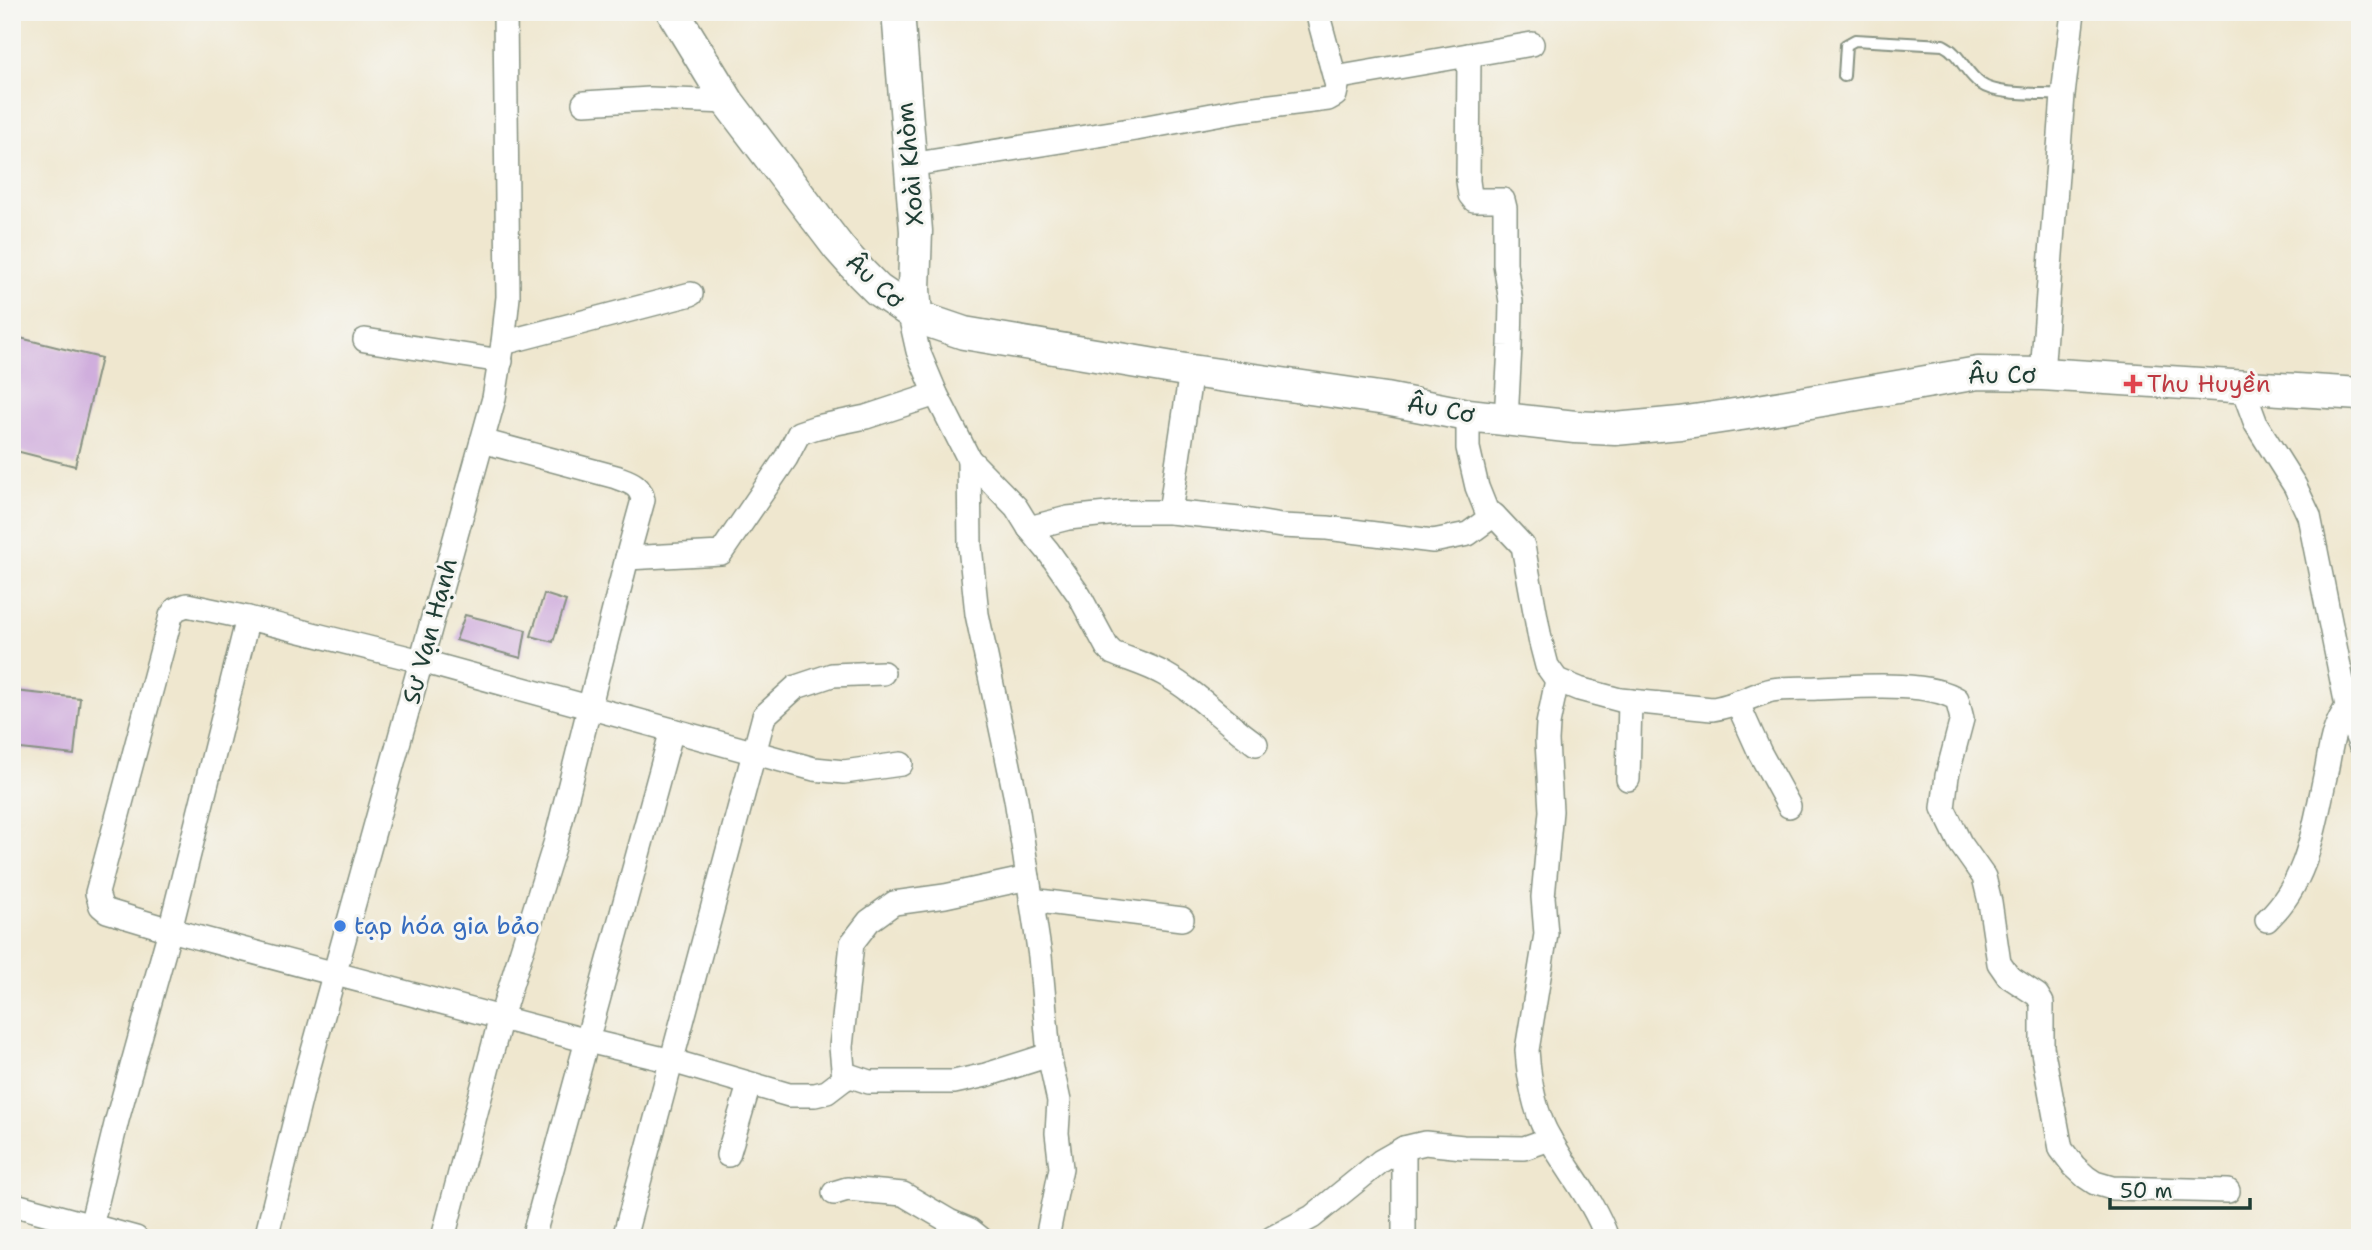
<svg xmlns="http://www.w3.org/2000/svg" width="2372" height="1250" viewBox="0 0 2372 1250" font-family="'Shantell Sans',sans-serif">
  <style>
    .building { fill: #d0aedd }
    .lines { fill: none; stroke-linecap: round; stroke-linejoin: round }
    .lane-casing { stroke: #879282; stroke-width: 14 }
    .street-casing { stroke: #879282; stroke-width: 26 }
    .secondary-casing { stroke: #879282; stroke-width: 35 }
    .lane { stroke: #fff; stroke-width: 10 }
    .street { stroke: #fff; stroke-width: 23 }
    .secondary { stroke: #fff; stroke-width: 32 }
    .health-dot { fill: #e0444e; stroke: #f6f6f2; stroke-width: 2.5 }
    .shop-dot { fill: #3f7fe0; stroke: #f6f6f2; stroke-width: 2.5 }
    .labels { text-anchor: middle; stroke-width: 6; stroke-linejoin: round; paint-order: stroke }
    .street-label { font-size: 24px; fill: #1f3d34; stroke: #f6f6f2 }
    .health-label { font-size: 24px; fill: #be3a42; stroke: #f6f6f2; text-anchor: start }
    .shop-label { font-size: 24px; fill: #366cbe; stroke: #f6f6f2; text-anchor: start }
  </style>
  <rect width="100%" height="100%" fill="#f6f6f2"/>
  <filter id="ink" filterUnits="userSpaceOnUse"><feTurbulence type="fractalNoise" baseFrequency=".0143" numOctaves="2"/><feDisplacementMap in="SourceGraphic" scale="14" xChannelSelector="R" yChannelSelector="G"/><feConvolveMatrix kernelMatrix="1 2 1 2 8 2 1 2 1" color-interpolation-filters="sRGB"/></filter>
  <filter id="wash" filterUnits="userSpaceOnUse"><feTurbulence type="fractalNoise" baseFrequency=".00686" numOctaves="4" result="noise"/><feDisplacementMap in="SourceGraphic" scale="28" xChannelSelector="R" yChannelSelector="G"/><feGaussianBlur stdDeviation="1.57" result="paint"/><feColorMatrix in="noise" values="0 0 0 0 0 0 0 0 0 0 0 0 0 0 0 0 0 1.4 0 .05"/><feComposite in="paint" operator="in"/></filter>
  <g filter="url(#wash)">
    <rect width="100%" height="100%" fill="#efe7cf"/>
    <g id="blocks">
      <g class="building">
        <polygon points="12,336 101,358 75,466 12,450"/>
        <polygon points="544,594 566,601 553,642 531,636"/>
        <polygon points="465,615 526,630 521,658 456,640"/>
        <polygon points="14,691 80,698 74,755 12,748"/>
      </g>
    </g>
  </g>
  <g filter="url(#ink)">
    <use href="#blocks" fill-opacity="0" stroke="#879282" stroke-width="2"/>
    <g class="lines">
      <g class="lane-casing">
        <path id="lane" d="M1844,76l2,-31 9,-5 88,5c17,8 22,28 38,39 16,12 62,9 82,11"/>
      </g>
      <g class="street-casing">
        <g id="street">
          <polyline points="1469,55 1468,181 1470,195 1474,200 1503,200 1505,208 1505,264 1511,302 1510,346 1506,420"/>
          <polyline points="1335,78 1532,44"/>
          <polyline points="584,103 650,99 728,102"/>
          <polyline points="910,165 1136,129 1239,110 1328,99 1335,95 1337,86 1317,12"/>
          <path d="M909,311l9,40 18,43 33,65 47,48 13,21 19,23 31,44 28,52 6,6c17,7 35,12 51,21 34,19 60,48 92,70"/>
          <polyline points="365,340 501,361"/>
          <polyline points="503,343 691,294"/>
          <polyline points="2042,374 2063,95 2073,12"/>
          <polyline points="2242,386 2256,424 2295,486 2309,516 2349,716 2360,744"/>
          <polyline points="1468,415 1468,448 1477,487 1489,517"/>
          <polyline points="969,459 970,546 977,614 1016,799 1040,956 1049,1055 1059,1101 1057,1133 1061,1168 1047,1238"/>
          <polyline points="1170,512 1191,371"/>
          <path d="M1029,528l39,-10 59,-6h43l69,7 42,7 46,2 106,13 35,-7 26,-19 29,31 17,93 7,27 10,14 22,9 41,11 92,9c19,-2 37,-12 56,-18 16,-4 33,-2 49,-3 36,-1 110,-8 140,11l5,20 -15,57 -4,32 17,35 24,34 6,25 9,61 9,13 29,19 5,8v44l19,102 13,17 12,11 9,6 17,5 116,3"/>
          <polyline points="627,558 721,553 786,458 799,433 817,427 866,417 936,394"/>
          <path d="M1557,680l-9,44 -1,17 4,70 -8,86 3,37 -19,116c2,30 8,64 23,89 19,34 44,62 57,99"/>
          <polyline points="1737,702 1760,753 1789,806"/>
          <polyline points="901,764 844,772 814,769 421,661 248,618 187,605 176,609 171,616 97,893 101,906 107,911 170,930 588,1041 672,1061 789,1095 815,1095 827,1092 844,1079 851,1076 869,1082 954,1082 986,1075 1049,1055"/>
          <polyline points="1628,779 1630,701"/>
          <polyline points="1031,900 1182,919"/>
          <path d="M2267,920c42,-40 47,-93 59,-148 5,-25 6,-44 22,-66"/>
          <polyline points="844,1079 841,1047 852,943 869,921 894,903 945,896 1028,878"/>
          <polyline points="728,1155 749,1085"/>
          <polyline points="834,1193 847,1189 903,1194 949,1221 970,1230 980,1238"/>
          <polyline points="12,1204 136,1238"/>
          <polyline points="88,1238 117,1120 170,930 248,618"/>
          <polyline points="266,1238 305,1080 494,398 503,343 508,297 505,12"/>
          <path d="M443,1238l58,-221 54,-173 72,-286 16,-58c-3,-16 -14,-18 -27,-23l-134,-36"/>
          <polyline points="533,1238 672,730"/>
          <polyline points="624,1238 764,716 796,687 832,675 883,673"/>
          <polyline points="1272,1238 1312,1217 1381,1161 1404,1148 1425,1143 1463,1147 1524,1148 1550,1139"/>
          <polyline points="1404,1238 1404,1148"/>
        </g>
      </g>
      <g class="secondary-casing">
        <g id="secondary">
          <polyline points="673,12 728,102 839,248 862,274 878,290 909,311 923,319 964,333 1191,371 1386,399 1468,415 1575,427 1615,429 1680,423 1741,414 1978,373 2042,374 2360,394"/>
          <polyline points="898,12 916,231 914,289 916,315"/>
        </g>
      </g>
      <use href="#lane" class="lane"/>
      <use href="#street" class="street"/>
      <use href="#secondary" class="secondary"/>
    </g>
  </g>
  <path class="health-dot" d="M2129.5 373.5h7v7h7v7h-7v7h-7v-7h-7v-7h7z"/>
  <circle class="shop-dot" cx="340" cy="926" r="7"/>
  <g class="labels">
    <g class="street-label">
      <text transform="translate(910 164) rotate(-95)" y="8">Xoài Khòm</text>
      <text transform="translate(875 281) rotate(42)" y="8">Âu Cơ</text>
      <text transform="translate(2002 375) rotate(-1)" y="8">Âu Cơ</text>
      <text transform="translate(1441 409) rotate(10)" y="8">Âu Cơ</text>
      <text transform="translate(430 631) rotate(-75)" y="8">Sư Vạn Hạnh</text>
    </g>
    <g class="health-label">
      <text x="2147" y="392">Thu Huyền</text>
    </g>
    <g class="shop-label">
      <text x="354" y="934">tạp hóa gia bảo</text>
    </g>
  </g>
  <rect width="2372" height="1250" fill="none" stroke="#f6f6f2" stroke-width="42"/>
  <path d="M2110 1198v10h140v-10" fill="none" stroke="#1f3d34" stroke-width="3.5"/>
  <text x="2120" y="1198" font-size="21" fill="#1f3d34" stroke="#f6f6f2" stroke-width="5" paint-order="stroke">50 m</text>
</svg>
